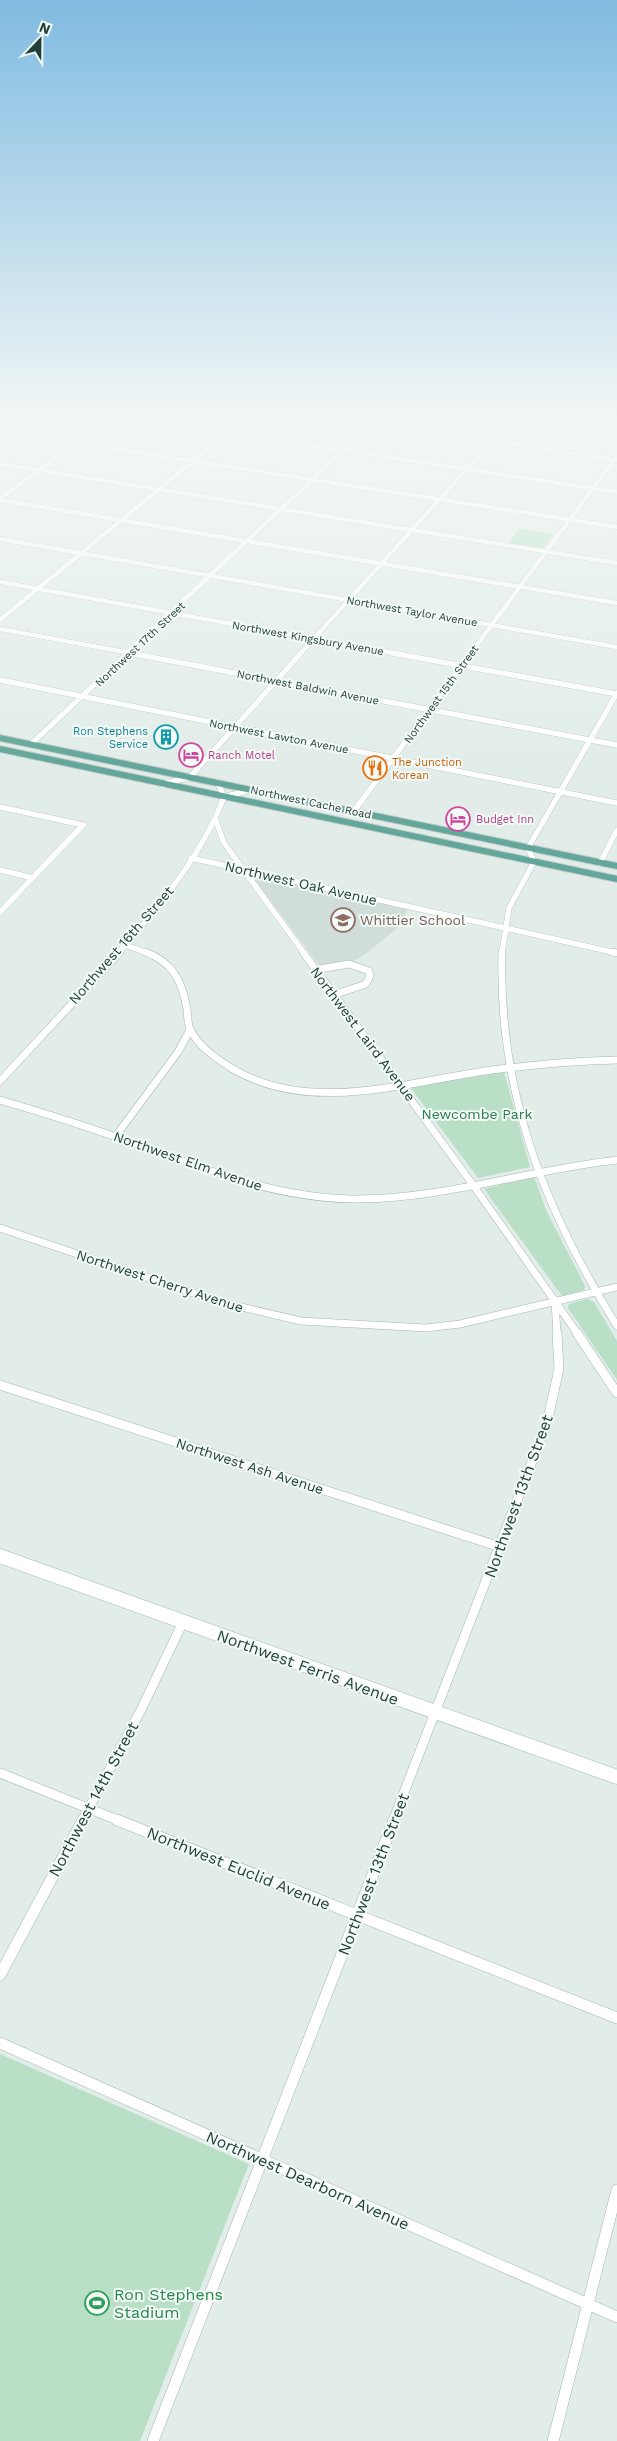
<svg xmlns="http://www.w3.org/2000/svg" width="617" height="2441" viewBox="0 0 617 2441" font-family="'Work Sans',sans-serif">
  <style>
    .built { fill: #d0ddd8 }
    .green { fill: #b9e0c6 }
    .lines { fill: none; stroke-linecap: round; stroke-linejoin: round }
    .street-far4-casing { stroke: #a4b6b1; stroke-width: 5 }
    .street-far3-casing { stroke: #a4b6b1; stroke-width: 6 }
    .street-far2-casing { stroke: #a4b6b1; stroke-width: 8 }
    .street-far1-casing { stroke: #a4b6b1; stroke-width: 10 }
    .street-casing { stroke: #a4b6b1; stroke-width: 12 }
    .secondary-casing { stroke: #9fbab2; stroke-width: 15 }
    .primary-casing { stroke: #c1cac8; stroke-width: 2 }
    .street-far4 { stroke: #fff; stroke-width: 4.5 }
    .street-far3 { stroke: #fff; stroke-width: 5.5 }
    .street-far2 { stroke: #fff; stroke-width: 7 }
    .street-far1 { stroke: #fff; stroke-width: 9 }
    .street { stroke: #fff; stroke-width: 11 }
    .secondary { stroke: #fff; stroke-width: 14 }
    .primary { fill: #62a79a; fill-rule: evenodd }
    .labels { text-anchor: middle; stroke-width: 4; stroke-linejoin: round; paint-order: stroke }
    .far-street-label { font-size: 11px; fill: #20403a; stroke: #f3f9f6 }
    .far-culture-label { font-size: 11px; fill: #0d838f; stroke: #f3f9f6; text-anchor: end }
    .far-hotel-label { font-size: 11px; fill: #b23c85; stroke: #f3f9f6; text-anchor: start }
    .far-food-label { font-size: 11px; fill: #c56008; stroke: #f3f9f6; text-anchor: start }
    .street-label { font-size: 14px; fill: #20403a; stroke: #f3f9f6 }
    .education-label { font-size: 14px; fill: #785e54; stroke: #f3f9f6; text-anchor: start }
    .park-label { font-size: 14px; fill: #267b4d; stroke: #f3f9f6 }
    .near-street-label { font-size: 16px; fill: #20403a; stroke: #f3f9f6 }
    .near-leisure-label { font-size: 16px; fill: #27864d; stroke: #f3f9f6; text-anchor: start }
  </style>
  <rect width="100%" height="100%" fill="#e2ede9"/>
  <polygon class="built" points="258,876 408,909 395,930 364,955 352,962 320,966 253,878"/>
  <g class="green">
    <polygon points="520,528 554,534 543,548 508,544"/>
    <polygon points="504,1072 530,1167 478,1178 410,1087"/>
    <polygon points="534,1176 546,1210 585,1286 584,1290 562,1296 484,1189"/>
    <polygon points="587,1299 594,1302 617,1341 617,1380 568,1308 569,1304"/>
    <polygon points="0,2054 249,2164 140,2441 0,2441"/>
  </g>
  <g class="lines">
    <g class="street-far4-casing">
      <g id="street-far4">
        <polyline points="145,420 617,492"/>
        <polyline points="358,420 617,460"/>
        <polyline points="549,420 617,429"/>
        <polyline points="0,431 617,527"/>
        <polyline points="0,464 617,563"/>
        <polyline points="0,499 108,420"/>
        <polyline points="0,500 617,603"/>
        <polyline points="0,539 617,647"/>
        <polyline points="0,582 399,654"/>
        <polyline points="0,620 243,420"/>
        <polyline points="0,629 136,654"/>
        <polyline points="126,654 344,450 379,420"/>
        <polyline points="300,654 511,420"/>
        <polyline points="470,654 617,456"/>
      </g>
    </g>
    <g class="street-far3-casing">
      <g id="street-far3">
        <polyline points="129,653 617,745"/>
        <polyline points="392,653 617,694"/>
        <polyline points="0,680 617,803"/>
        <polyline points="31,744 128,653"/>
        <polyline points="190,777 301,653"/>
        <polyline points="164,784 190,777"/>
        <polyline points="224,797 250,790"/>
        <polyline points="0,807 83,825"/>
        <polyline points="354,811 471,653"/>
        <polyline points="216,821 224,843 304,953"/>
        <polyline points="191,858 617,953"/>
        <polyline points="600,863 617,830"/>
        <polyline points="0,870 33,878"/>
        <polyline points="0,912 83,825"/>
        <polyline points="125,945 148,953"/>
        <path d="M118,953c41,-46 84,-98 106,-156l-6,-14"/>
        <polyline points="502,953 509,908 534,862 528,848 617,693"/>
      </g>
    </g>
    <g class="street-far2-casing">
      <g id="street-far2">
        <path d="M145,952c28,10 37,29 42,57 1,7 0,16 4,22 8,16 27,29 42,38 76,45 171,14 252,2 44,-6 88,-10 132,-11"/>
        <polyline points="303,952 473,1185 578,1334"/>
        <path d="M502,952c-4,140 42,257 115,374"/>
        <polyline points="612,952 617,953"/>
        <polyline points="314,970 349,964 369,971 370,976 366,984 333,995"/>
        <polyline points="0,1081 120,952"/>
        <path d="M0,1100c45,13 89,27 133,43 71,26 142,55 219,56 89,1 176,-29 265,-39"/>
        <polyline points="115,1137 178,1052 190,1030"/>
        <polyline points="0,1228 220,1302 301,1321 426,1328 460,1324 617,1287"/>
        <polyline points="555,1300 557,1334"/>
      </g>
    </g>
    <g class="street-far1-casing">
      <g id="street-far1">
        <polyline points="577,1333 617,1393"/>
        <polyline points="0,1385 500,1547"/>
        <polyline points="0,1773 120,1821"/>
        <polyline points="82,1821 141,1710 183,1622"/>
        <polyline points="393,1821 547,1423 559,1369 557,1333"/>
      </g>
    </g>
    <g class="street-casing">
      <g id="street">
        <polyline points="117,1820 617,2018"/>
        <polyline points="0,1975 83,1820"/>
        <polyline points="0,2043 617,2317"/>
        <polyline points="153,2441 394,1820"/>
        <polyline points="553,2441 617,2190"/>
      </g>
    </g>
    <g class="secondary-casing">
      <polyline id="secondary" points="0,1556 617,1777"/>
    </g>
    <g class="primary-casing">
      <g id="primary">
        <polygon points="0,735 617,863 617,869 0,741"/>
        <polygon points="0,746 617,876 617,882 0,752"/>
      </g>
    </g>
    <use href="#street-far4" class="street-far4"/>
    <use href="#street-far3" class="street-far3"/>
    <use href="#street-far2" class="street-far2"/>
    <use href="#street-far1" class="street-far1"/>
    <use href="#street" class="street"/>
    <use href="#secondary" class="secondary"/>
    <use href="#primary" class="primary"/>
  </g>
  <linearGradient id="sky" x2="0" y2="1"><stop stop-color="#80bbe1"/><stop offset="0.55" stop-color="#f2f7f5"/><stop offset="1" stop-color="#f2f7f5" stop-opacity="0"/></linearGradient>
  <rect width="617" height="762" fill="url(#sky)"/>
  <defs>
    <g id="building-ring" transform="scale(1.25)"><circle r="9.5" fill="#f3f9f6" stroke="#0f9aa8" stroke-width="1.5"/><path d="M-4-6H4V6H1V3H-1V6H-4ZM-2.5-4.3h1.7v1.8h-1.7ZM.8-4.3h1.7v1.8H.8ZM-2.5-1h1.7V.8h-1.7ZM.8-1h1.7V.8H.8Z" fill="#0f9aa8"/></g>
    <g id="hotel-ring" transform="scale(1.25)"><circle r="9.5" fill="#f3f9f6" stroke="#d1479c" stroke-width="1.5"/><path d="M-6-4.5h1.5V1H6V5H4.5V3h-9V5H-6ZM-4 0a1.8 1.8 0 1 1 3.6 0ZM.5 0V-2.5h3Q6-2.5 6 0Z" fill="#d1479c"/></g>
    <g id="restaurant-ring" transform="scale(1.25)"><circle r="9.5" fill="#f3f9f6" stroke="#e8710a" stroke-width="1.5"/><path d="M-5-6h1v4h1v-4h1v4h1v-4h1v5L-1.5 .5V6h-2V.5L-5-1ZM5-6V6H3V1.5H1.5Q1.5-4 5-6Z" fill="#e8710a"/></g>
    <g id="school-ring" transform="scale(1.25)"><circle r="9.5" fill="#f3f9f6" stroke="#8d6e63" stroke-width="1.5"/><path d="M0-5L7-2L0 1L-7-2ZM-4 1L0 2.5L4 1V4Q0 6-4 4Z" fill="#8d6e63"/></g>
    <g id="stadium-ring" transform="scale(1.25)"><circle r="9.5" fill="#f3f9f6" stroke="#2e9e5b" stroke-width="1.5"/><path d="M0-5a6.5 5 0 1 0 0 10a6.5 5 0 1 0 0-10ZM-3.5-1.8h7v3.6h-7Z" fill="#2e9e5b"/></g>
  </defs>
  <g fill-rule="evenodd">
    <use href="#building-ring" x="166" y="737"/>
    <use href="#hotel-ring" x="191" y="755"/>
    <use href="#restaurant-ring" x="375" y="768"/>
    <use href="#hotel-ring" x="458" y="819"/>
    <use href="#school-ring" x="343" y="920"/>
    <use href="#stadium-ring" x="97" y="2303"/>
  </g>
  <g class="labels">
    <g class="far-street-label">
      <text transform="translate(412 611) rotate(10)" y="4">Northwest Taylor Avenue</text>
      <text transform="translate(308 638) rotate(10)" y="4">Northwest Kingsbury Avenue</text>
      <text transform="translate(140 644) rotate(-43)" y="4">Northwest 17th Street</text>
      <text transform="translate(308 687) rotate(11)" y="4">Northwest Baldwin Avenue</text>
      <text transform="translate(441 694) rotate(-54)" y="4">Northwest 15th Street</text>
      <text transform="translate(279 736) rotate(11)" y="4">Northwest Lawton Avenue</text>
      <text transform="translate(311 802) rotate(12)" y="4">Northwest Cache Road</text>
    </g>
    <g class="far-culture-label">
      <text x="148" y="735">Ron Stephens<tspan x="148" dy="13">Service</tspan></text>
    </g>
    <g class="far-hotel-label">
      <text x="208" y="759">Ranch Motel</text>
      <text x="476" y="823">Budget Inn</text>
    </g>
    <g class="far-food-label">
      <text x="392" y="766">The Junction<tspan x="392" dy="13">Korean</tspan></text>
    </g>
    <g class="street-label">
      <text transform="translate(301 883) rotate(13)" y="5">Northwest Oak Avenue</text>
      <text transform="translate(121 945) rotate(-49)" y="5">Northwest 16th Street</text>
      <text transform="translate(363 1034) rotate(53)" y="5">Northwest Laird Avenue</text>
      <text transform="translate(188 1161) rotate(19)" y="5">Northwest Elm Avenue</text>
      <text transform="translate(160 1281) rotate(18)" y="5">Northwest Cherry Avenue</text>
      <text transform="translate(250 1466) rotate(18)" y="5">Northwest Ash Avenue</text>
    </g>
    <g class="education-label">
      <text x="360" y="925">Whittier School</text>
    </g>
    <g class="park-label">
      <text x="477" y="1119">Newcombe Park</text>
    </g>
    <g class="near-street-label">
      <text transform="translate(518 1496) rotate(-70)" y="6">Northwest 13th Street</text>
      <text transform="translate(308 1667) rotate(20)" y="6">Northwest Ferris Avenue</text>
      <text transform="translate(93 1799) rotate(-62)" y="6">Northwest 14th Street</text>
      <text transform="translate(239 1868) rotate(22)" y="6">Northwest Euclid Avenue</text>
      <text transform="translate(373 1874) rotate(-69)" y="6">Northwest 13th Street</text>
      <text transform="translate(308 2180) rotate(24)" y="6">Northwest Dearborn Avenue</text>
    </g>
    <g class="near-leisure-label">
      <text x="114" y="2300">Ron Stephens<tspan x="114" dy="18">Stadium</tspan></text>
    </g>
  </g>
  <g transform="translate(40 40) rotate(22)" stroke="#f3f9f6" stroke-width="4" paint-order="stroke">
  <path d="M0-4L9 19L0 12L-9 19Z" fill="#20403a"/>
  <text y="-8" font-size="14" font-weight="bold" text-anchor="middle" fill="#20403a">N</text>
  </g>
</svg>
